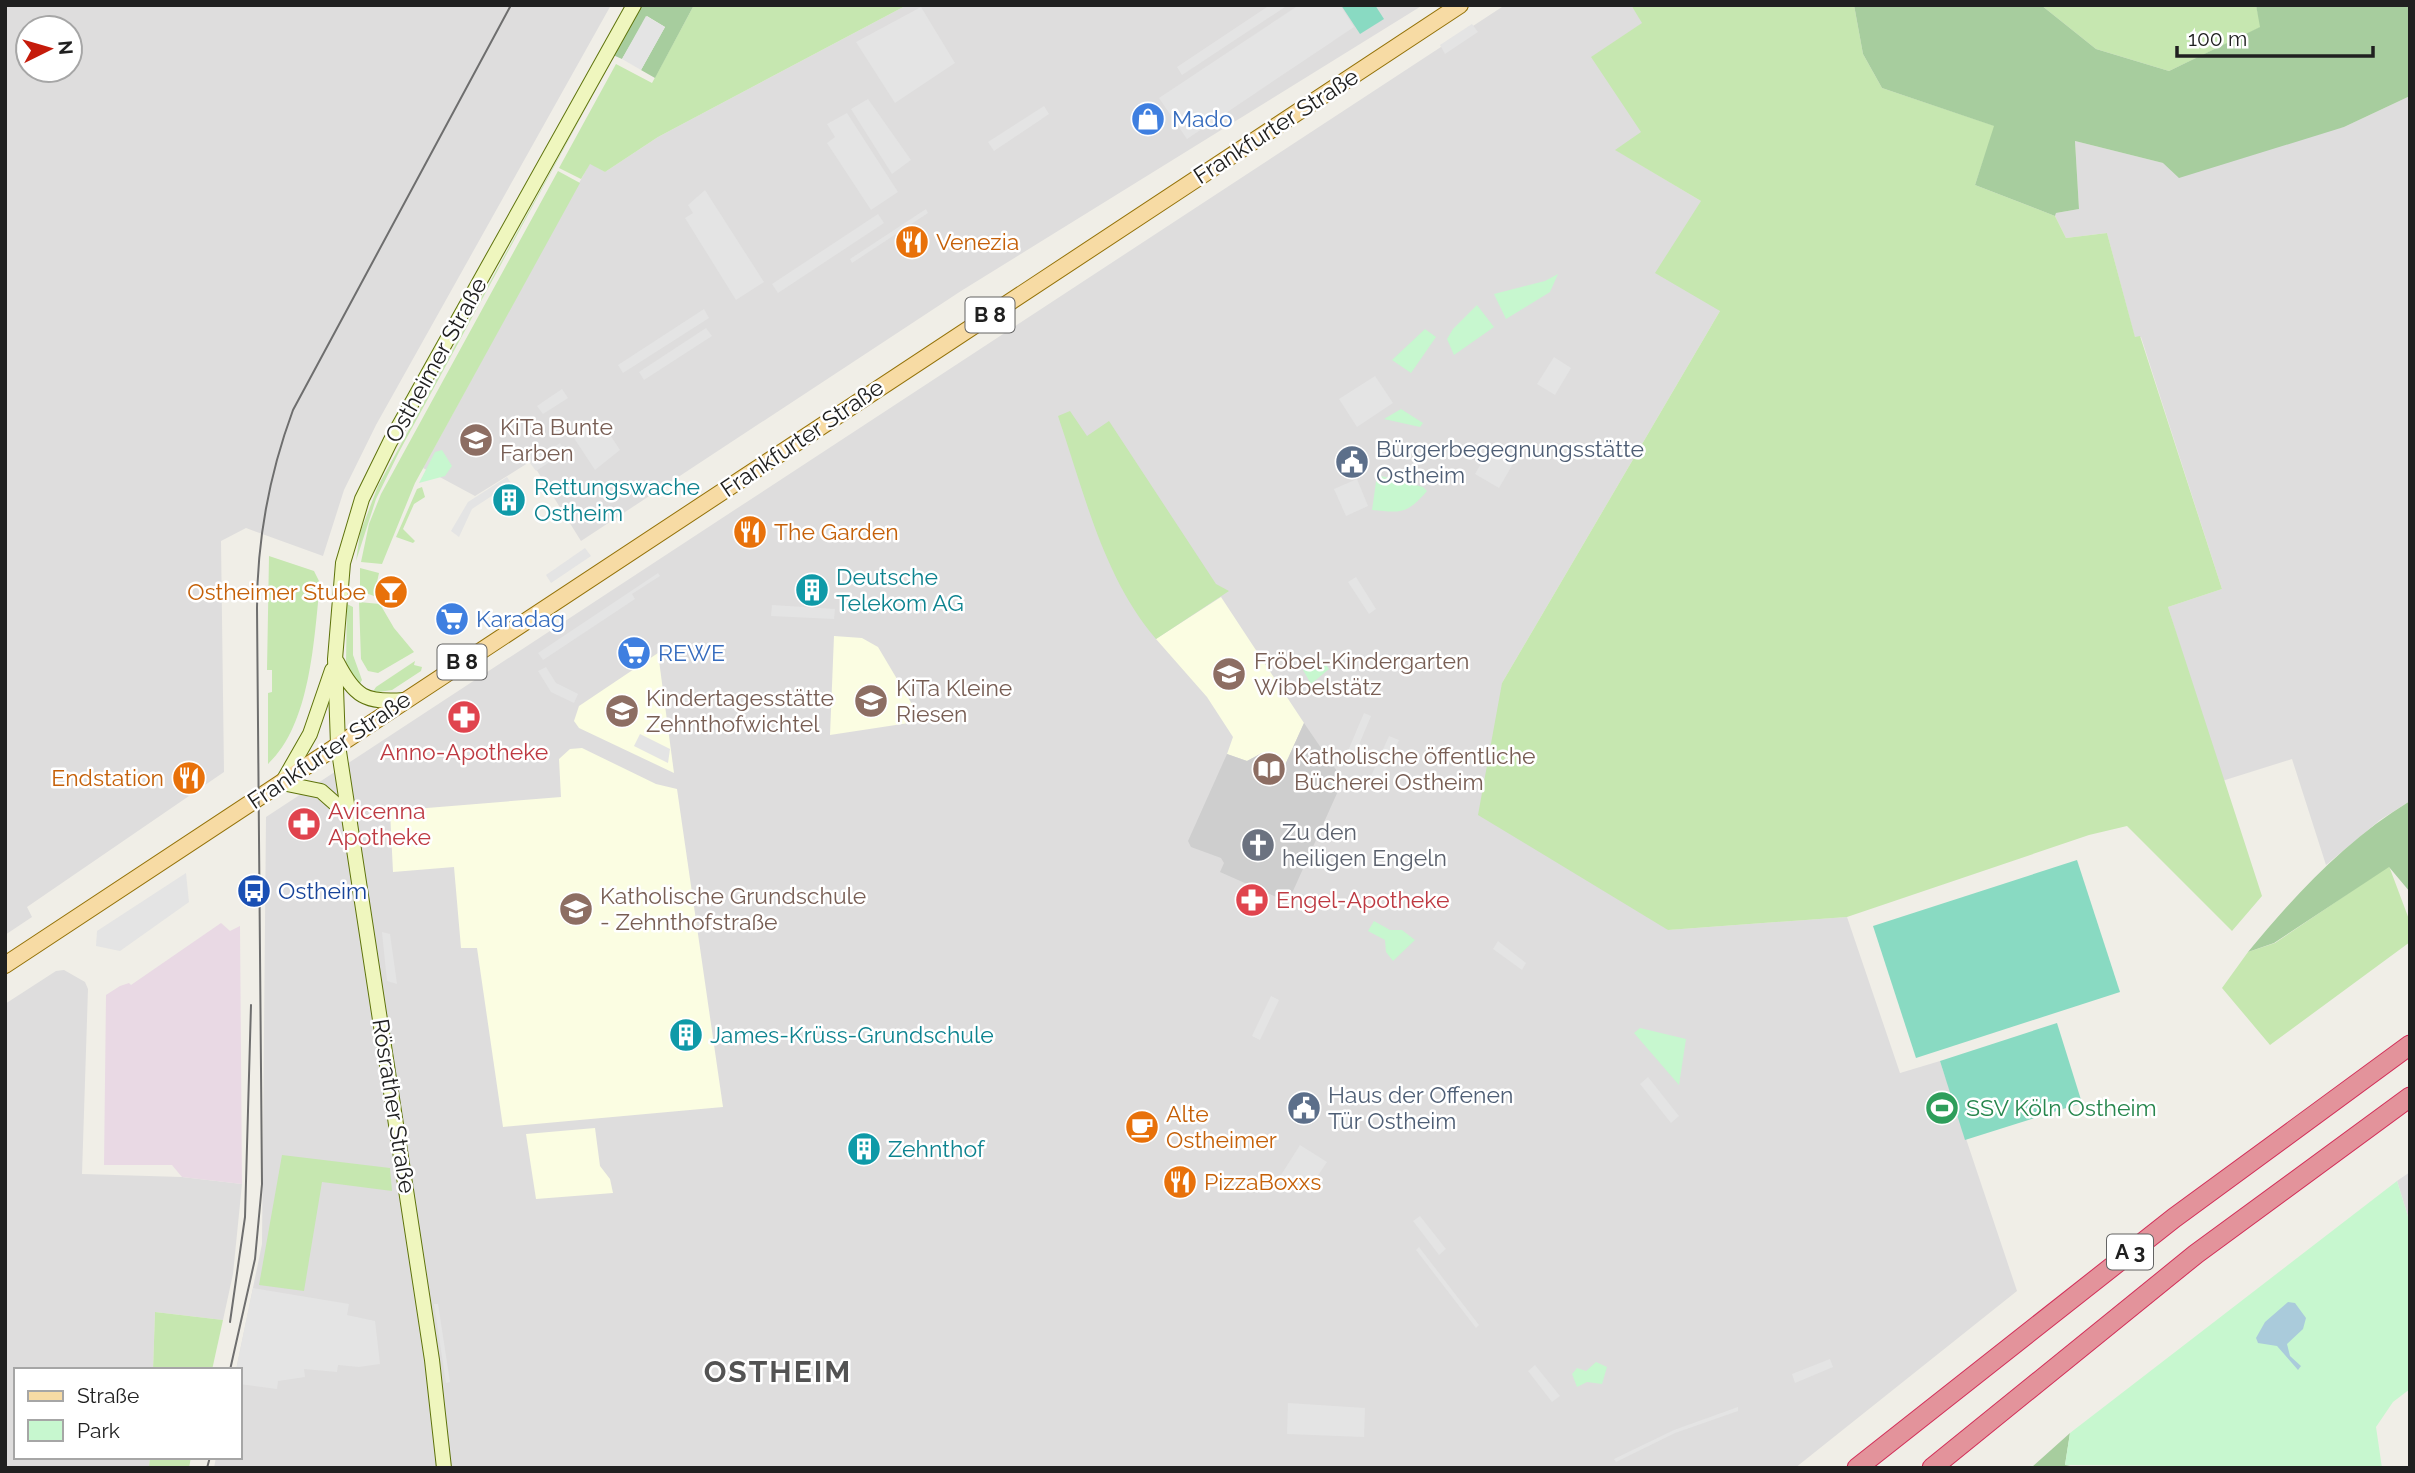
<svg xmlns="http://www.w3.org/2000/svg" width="2415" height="1473" viewBox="0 0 2415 1473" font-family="Raleway,sans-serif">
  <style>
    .residential { fill: #dedddd; fill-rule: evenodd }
    .industrial { fill: #e9d9e4 }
    .education { fill: #fbfde2 }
    .religious { fill: #cecece }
    .grass { fill: #c6e7b0 }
    .forest { fill: #a7cd9e }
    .park { fill: #c7f7cf }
    .pitch { fill: #89dac2 }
    .parking { fill: #e4e4e4 }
    .water { fill: #aacbdb }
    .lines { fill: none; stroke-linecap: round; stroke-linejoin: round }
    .secondary-casing { stroke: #5e730b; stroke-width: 16 }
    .primary-casing { stroke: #947208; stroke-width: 18 }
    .motorway-casing { stroke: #d22f59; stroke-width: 21 }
    .secondary { stroke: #eff6be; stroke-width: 14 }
    .primary { stroke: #f7dba4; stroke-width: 16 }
    .motorway { stroke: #e3939b; stroke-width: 19 }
    .tram { stroke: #6e6e6e; stroke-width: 2 }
    .labels { text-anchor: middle; stroke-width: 5; stroke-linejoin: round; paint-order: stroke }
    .shield { fill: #fff; stroke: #636363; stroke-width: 2 }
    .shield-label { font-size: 21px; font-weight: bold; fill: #202020 }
    .shop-label { font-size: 23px; fill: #366cbe; stroke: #fff; text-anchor: start }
    .street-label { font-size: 23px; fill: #202020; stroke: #fff }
    .food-label { font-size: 23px; fill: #c56008; stroke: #fff; text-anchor: start }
    .education-label { font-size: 23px; fill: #785e54; stroke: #fff; text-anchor: start }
    .service-label { font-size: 23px; fill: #4e5e75; stroke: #fff; text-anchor: start }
    .culture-label { font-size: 23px; fill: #0d838f; stroke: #fff; text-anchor: start }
    .health-label { font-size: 23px; fill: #be3a42; stroke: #fff; text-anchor: start }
    .worship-label { font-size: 23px; fill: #5b616d; stroke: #fff; text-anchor: start }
    .transit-label { font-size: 23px; fill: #164399; stroke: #fff; text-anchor: start }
    .leisure-label { font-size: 23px; fill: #27864d; stroke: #fff; text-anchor: start }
    .district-label { font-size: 30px; font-weight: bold; letter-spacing: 2px; fill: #535353; stroke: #fff }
  </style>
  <rect width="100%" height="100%" fill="#f0eee7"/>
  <g class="residential">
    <path d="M5,5h606l-235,420 -32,65 -21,66 -77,-28 -25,13 3,231 -197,135 5,10 -27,18zM70,28v42h-42v-42z"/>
    <polygon points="907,5 1423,5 961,291 581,541 531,461 475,496 423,468 590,163 605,172 658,137"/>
    <polygon points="1505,5 1631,5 1643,23 1642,133 1616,150 1701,201 1720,311 1502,683 1668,930 1847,917 1900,1073 1940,1061 2017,1291 1795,1468 214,1468 216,1457 240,1457 240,1370 236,1370 262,1244 266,817"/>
    <polygon points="2410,96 2410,801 2380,820 2326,865 2292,759 2222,781 2168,607 2222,589 2141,337 2135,338 2107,233 2066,238 2055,216 2056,213 2079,209 2075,141 2163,163 2344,127"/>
    <polygon points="64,970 85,982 88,989 82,1174 182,1177 242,1184 233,1274 223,1320 155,1312 153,1370 16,1370 16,1457 150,1457 149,1468 5,1468 5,1004 56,971"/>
    <polygon points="2410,1172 2410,1223 2397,1181"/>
  </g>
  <polygon class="industrial" points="221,923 230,931 240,926 242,1184 182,1177 172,1165 104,1165 106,995 120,986 129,983 131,985"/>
  <g class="education">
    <polygon points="1221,597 1304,723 1285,765 1262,753 1247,761 1227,754 1233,737 1207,697 1156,639"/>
    <polygon points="834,636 862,638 878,647 922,721 830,735"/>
    <polygon points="658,653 674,773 579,728 574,721 579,706"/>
    <polygon points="582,748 656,784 677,789 723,1107 503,1127 477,948 461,948 454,867 393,872 390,811 561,797 559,759 570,749"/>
    <polygon points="595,1128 600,1166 610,1179 613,1193 536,1199 526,1134"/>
  </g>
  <polygon class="religious" points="1304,723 1343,780 1293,891 1288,899 1283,900 1220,872 1224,863 1221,858 1191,847 1188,841 1227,754 1247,761 1262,753 1285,765"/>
  <g class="grass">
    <polygon points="694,5 907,5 658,137 605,172 590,164 581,179 559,168 616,64 652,83"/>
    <polygon points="1631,5 1854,5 1863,54 1882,88 1995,126 1975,185 2055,216 2066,238 2107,233 2135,337 2140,336 2222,589 2168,607 2262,896 2232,931 2127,826 2089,835 1847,917 1668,930 1478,815 1502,683 1720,311 1655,273 1701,201 1615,150 1641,132 1591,57 1642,23"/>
    <polygon points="2041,5 2256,5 2261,27 2169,71 2096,49"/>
    <polygon points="612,60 399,452 376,499 356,561 360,533 378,486"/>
    <polygon points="558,171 580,183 415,483 382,564 361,562 369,524 381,494"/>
    <path d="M1070,411l17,25 22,-15 107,163 13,7 -73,48c-53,-62 -72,-147 -98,-223z"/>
    <polygon points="422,487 425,497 414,504 403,529 415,541 413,543 396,537 417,489"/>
    <path d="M269,556l45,15 6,12c-6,55 -9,141 -52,181v-71l4,-1v-22h-5z"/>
    <polygon points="360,568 379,573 374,596 360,591"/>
    <polygon points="359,602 380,604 394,628 414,652 378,673 368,671 361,659"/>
    <polygon points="347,604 353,607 353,655 362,680 358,687 346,663"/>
    <polygon points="415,661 414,665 422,667 421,671 392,690 372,693 376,687"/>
    <polygon points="2389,866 2410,922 2410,942 2270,1045 2222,988 2248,952 2275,943"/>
    <polygon points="282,1155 390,1168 392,1191 322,1182 304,1291 259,1285"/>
    <polygon points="155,1312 223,1320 212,1370 153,1370"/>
    <polygon points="150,1457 191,1457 189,1468 149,1468"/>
  </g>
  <g class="forest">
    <polygon points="642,5 694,5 655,78 641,70 665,27 647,16 622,59 613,55"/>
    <polygon points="1854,5 2041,5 2096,49 2169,71 2260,27 2256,5 2410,5 2410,96 2344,127 2179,178 2163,163 2075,141 2079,209 2056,213 2055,216 1975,185 1994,126 1882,88 1863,54"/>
    <path d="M2410,801v91l-21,-25 -115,76 -26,9c47,-57 98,-112 162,-151z"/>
    <polygon points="2070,1433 2065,1465 2081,1468 2031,1468"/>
  </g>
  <g class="park">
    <polygon points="1558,274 1550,292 1506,319 1494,294 1545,281"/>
    <polygon points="1477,305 1494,327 1454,355 1447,339 1453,329"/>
    <polygon points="1425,329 1436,337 1411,373 1392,360"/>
    <polygon points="1401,409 1423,423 1420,427 1384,419"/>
    <polygon points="442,450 452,466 445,476 419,483 435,452"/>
    <path d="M1377,475l46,12 4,4c-20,23 -25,22 -55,19z"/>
    <polygon points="1322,659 1329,669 1311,684 1303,670"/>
    <polygon points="1374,921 1390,930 1402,930 1415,940 1393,961 1386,952 1385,940 1368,931"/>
    <polygon points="1640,1028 1686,1039 1679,1085 1634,1033"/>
    <polygon points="2397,1181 2410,1223 2410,1389 2393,1402 2376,1427 2382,1468 2065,1465 2070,1433"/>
    <polygon points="1596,1362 1607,1367 1602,1384 1587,1382 1577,1387 1572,1374 1577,1368 1586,1371"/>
  </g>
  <g class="pitch">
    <polygon points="1341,5 1375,5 1384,19 1360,34"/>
    <polygon points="2077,860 2120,992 1916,1058 1873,926"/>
    <polygon points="2057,1023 2082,1103 1965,1140 1940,1061"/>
  </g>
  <g class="parking">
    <polygon points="1270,5 1288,5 1182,75 1177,67"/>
    <polygon points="1299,5 1340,5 1354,27 1187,139 1159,98"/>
    <polygon points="921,7 955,63 895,103 856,42"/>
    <polygon points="646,16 665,27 641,70 622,59"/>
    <polygon points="1472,24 1478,32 1445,54 1440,45"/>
    <polygon points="868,99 911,160 892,174 851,109"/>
    <polygon points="1044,106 1049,114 994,151 988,142"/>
    <polygon points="847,113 898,192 871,210 827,143 835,137 827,124"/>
    <polygon points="705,190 764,282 736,300 685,218 693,213 688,205"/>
    <polygon points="926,209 928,213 852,263 850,259"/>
    <polygon points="878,214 884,223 778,293 772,284"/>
    <polygon points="704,309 709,318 623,373 618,365"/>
    <polygon points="706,328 712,336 644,380 639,372"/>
    <polygon points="1554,357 1571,368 1555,395 1537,384"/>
    <polygon points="1375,376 1393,403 1357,427 1339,399"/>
    <polygon points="562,389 568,398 543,414 537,406"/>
    <polygon points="591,423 593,427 603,424 620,450 595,470 572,435"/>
    <polygon points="560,443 565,452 536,471 530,463"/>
    <polygon points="1490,448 1514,462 1499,488 1475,474"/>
    <polygon points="507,477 511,483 472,509 459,537 451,531 468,502"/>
    <polygon points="1357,479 1368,506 1346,516 1334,489"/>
    <polygon points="585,548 591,556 551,583 546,575"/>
    <polygon points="658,573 660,576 632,594 635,599 543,660 538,653"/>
    <polygon points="1356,577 1376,609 1369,614 1348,582"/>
    <polygon points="772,605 835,609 834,619 771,616"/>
    <polygon points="546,667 556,683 578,694 574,703 551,692 538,671"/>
    <polygon points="1364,713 1371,716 1355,754 1348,751"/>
    <polygon points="640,734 670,749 668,763 634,746"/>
    <polygon points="1389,736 1399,740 1376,790 1367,785"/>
    <polygon points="186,873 189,902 120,951 96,946 97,931"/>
    <polygon points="382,932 390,934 397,984 387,981"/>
    <polygon points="1498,941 1526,963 1522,970 1493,949"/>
    <polygon points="1271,996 1279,1000 1260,1040 1252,1036"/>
    <polygon points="1648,1077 1679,1116 1671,1123 1640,1084"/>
    <polygon points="1300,1145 1327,1162 1313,1183 1305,1178 1299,1187 1281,1175"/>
    <polygon points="1420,1216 1446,1249 1439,1255 1413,1221"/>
    <polygon points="1419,1247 1479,1325 1476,1328 1416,1250"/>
    <polygon points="253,1288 349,1304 347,1315 375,1321 380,1364 359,1367 338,1365 337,1372 304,1369 305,1377 278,1381 277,1389 240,1384 240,1370 236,1370"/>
    <polygon points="434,1304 438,1304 450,1382 446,1383"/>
    <polygon points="1830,1359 1833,1367 1795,1383 1792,1374"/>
    <polygon points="1535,1365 1560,1396 1552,1402 1528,1371"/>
    <polygon points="1288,1403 1365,1408 1364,1437 1287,1434"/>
    <polygon points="1738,1407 1738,1411 1675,1433 1616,1462 1614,1459 1674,1430"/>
  </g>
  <polygon class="water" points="2288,1302 2295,1303 2306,1318 2303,1329 2287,1344 2290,1356 2301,1366 2298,1370 2277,1346 2258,1343 2256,1338 2265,1322"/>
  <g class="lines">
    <g class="secondary-casing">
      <g id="secondary">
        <path d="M337,662c18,35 28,41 67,38"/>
        <polyline points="332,670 310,734 282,783 321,791 347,814"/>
        <polyline points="444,1468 432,1360 338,745 335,659 343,563 362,499 390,442 634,5"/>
      </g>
    </g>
    <g class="primary-casing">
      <polyline id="primary" points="5,965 1460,5"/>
    </g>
    <g class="motorway-casing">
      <g id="motorway">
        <polyline points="1857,1468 2174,1218 2410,1045"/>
        <polyline points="1932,1468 2196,1254 2410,1097"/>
      </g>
    </g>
    <use href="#secondary" class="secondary"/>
    <use href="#primary" class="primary"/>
    <use href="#motorway" class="motorway"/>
    <g class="tram">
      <polyline points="230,1322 245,1217 251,1005"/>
      <path d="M230,1370l25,-111 7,-75 -5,-576c0,-70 12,-133 36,-198l218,-405"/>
      <polyline points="207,1468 210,1457"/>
    </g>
  </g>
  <defs>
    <g id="shop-disc" transform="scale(1.75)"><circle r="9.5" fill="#3f7fe0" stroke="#fff"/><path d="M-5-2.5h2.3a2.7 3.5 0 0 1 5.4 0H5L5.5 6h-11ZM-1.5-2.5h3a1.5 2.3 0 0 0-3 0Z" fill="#fff"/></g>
    <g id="restaurant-disc" transform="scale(1.75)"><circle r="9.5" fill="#e8710a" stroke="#fff"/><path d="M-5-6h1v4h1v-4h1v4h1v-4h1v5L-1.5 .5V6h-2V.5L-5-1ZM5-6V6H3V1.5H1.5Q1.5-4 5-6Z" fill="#fff"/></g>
    <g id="school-disc" transform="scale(1.75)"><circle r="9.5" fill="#8d6e63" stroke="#fff"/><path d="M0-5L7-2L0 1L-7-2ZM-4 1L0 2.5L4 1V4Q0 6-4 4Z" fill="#fff"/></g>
    <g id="civic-disc" transform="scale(1.75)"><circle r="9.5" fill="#5c6f8a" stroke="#fff"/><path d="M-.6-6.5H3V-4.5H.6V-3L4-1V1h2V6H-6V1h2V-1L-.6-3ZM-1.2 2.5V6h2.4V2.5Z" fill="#fff"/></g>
    <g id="building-disc" transform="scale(1.75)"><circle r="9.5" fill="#0f9aa8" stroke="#fff"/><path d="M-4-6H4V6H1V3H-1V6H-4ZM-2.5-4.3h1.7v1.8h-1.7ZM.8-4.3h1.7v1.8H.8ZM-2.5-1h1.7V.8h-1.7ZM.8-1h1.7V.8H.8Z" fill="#fff"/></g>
    <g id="bar-disc" transform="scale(1.75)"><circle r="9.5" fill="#e8710a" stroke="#fff"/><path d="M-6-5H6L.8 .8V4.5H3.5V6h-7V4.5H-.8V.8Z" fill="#fff"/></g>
    <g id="supermarket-disc" transform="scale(1.75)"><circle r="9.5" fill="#3f7fe0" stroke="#fff"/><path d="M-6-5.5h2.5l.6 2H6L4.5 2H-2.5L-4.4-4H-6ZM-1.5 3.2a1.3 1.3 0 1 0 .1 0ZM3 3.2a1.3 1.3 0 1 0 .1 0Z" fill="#fff"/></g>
    <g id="pharmacy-disc" transform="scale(1.75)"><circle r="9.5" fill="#e0444e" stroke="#fff"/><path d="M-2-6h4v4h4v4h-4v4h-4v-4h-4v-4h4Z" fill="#fff"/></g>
    <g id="library-disc" transform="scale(1.75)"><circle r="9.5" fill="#8d6e63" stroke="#fff"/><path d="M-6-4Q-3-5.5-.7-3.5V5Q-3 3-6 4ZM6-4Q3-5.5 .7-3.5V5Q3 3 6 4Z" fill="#fff"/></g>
    <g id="church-disc" transform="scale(1.75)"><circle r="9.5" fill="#6b7280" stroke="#fff"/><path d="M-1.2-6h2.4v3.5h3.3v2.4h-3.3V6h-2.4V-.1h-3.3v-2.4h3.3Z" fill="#fff"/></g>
    <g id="bus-disc" transform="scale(1.75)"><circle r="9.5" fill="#1a4fb4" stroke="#fff"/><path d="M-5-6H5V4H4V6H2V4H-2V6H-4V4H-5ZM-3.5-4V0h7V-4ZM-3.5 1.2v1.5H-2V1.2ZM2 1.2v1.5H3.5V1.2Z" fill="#fff"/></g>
    <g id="stadium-disc" transform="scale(1.75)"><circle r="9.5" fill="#2e9e5b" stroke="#fff"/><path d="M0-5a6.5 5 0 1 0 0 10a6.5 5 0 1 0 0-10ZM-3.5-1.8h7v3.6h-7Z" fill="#fff"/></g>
    <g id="cafe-disc" transform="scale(1.75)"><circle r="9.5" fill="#e8710a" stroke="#fff"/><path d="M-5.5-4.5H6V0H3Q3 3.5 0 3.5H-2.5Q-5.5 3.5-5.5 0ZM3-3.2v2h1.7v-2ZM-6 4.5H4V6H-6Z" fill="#fff"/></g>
  </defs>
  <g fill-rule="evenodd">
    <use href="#shop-disc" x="1148" y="119"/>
    <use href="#restaurant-disc" x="912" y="242"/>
    <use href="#school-disc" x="476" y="440"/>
    <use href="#civic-disc" x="1352" y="462"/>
    <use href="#building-disc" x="509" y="500"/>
    <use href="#restaurant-disc" x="750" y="532"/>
    <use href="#building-disc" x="812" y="590"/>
    <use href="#bar-disc" x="391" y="592"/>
    <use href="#supermarket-disc" x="452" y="619"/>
    <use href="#supermarket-disc" x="634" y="653"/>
    <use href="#school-disc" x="1229" y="674"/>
    <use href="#school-disc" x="871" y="701"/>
    <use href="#school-disc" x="622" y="711"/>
    <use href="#pharmacy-disc" x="464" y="717"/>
    <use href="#library-disc" x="1269" y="769"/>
    <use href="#restaurant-disc" x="189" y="778"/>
    <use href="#pharmacy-disc" x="304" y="824"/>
    <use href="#church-disc" x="1258" y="845"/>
    <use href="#bus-disc" x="254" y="891"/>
    <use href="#pharmacy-disc" x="1252" y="900"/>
    <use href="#school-disc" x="576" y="909"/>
    <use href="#building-disc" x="686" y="1035"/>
    <use href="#civic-disc" x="1304" y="1108"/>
    <use href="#stadium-disc" x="1942" y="1108"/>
    <use href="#cafe-disc" x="1142" y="1127"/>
    <use href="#building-disc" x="864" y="1149"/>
    <use href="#restaurant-disc" x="1180" y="1182"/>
  </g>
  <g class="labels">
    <g class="shield">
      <rect x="965.5" y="297.5" width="49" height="35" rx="5"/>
      <rect x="437.5" y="644.5" width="49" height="35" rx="5"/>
      <rect x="2107" y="1234.5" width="46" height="35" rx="5"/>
    </g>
    <g class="shield-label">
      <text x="990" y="322">B 8</text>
      <text x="462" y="669">B 8</text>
      <text x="2130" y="1259">A 3</text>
    </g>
    <g class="shop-label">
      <text x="1172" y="127">Mado</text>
      <text x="476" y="627">Karadag</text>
      <text x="658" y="661">REWE</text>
    </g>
    <g class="street-label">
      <text transform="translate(1276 126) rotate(-33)" y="8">Frankfurter Straße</text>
      <text transform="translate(436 360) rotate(-61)" y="8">Ostheimer Straße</text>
      <text transform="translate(802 438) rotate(-34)" y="8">Frankfurter Straße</text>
      <text transform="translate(329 750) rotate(-34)" y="8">Frankfurter Straße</text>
      <text transform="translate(394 1106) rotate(81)" y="8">Rösrather Straße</text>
    </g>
    <g class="food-label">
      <text x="936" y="250">Venezia</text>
      <text x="774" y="540">The Garden</text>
      <text x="366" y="600" text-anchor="end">Ostheimer Stube</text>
      <text x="164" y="786" text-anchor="end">Endstation</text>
      <text x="1166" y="1122">Alte<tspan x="1166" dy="26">Ostheimer</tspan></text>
      <text x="1204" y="1190">PizzaBoxxs</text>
    </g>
    <g class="education-label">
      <text x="500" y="435">KiTa Bunte<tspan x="500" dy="26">Farben</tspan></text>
      <text x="1254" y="669">Fröbel-Kindergarten<tspan x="1254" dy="26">Wibbelstätz</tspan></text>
      <text x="896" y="696">KiTa Kleine<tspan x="896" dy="26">Riesen</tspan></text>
      <text x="646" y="706">Kindertagesstätte<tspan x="646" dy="26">Zehnthofwichtel</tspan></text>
      <text x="1294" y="764">Katholische öffentliche<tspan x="1294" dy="26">Bücherei Ostheim</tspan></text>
      <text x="600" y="904">Katholische Grundschule<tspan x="600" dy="26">- Zehnthofstraße</tspan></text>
    </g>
    <g class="service-label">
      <text x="1376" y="457">Bürgerbegegnungsstätte<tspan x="1376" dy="26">Ostheim</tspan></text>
      <text x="1328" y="1103">Haus der Offenen<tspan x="1328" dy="26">Tür Ostheim</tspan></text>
    </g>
    <g class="culture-label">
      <text x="534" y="495">Rettungswache<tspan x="534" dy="26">Ostheim</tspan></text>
      <text x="836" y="585">Deutsche<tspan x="836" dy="26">Telekom AG</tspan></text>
      <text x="710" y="1043">James-Krüss-Grundschule</text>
      <text x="888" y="1157">Zehnthof</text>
    </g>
    <g class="health-label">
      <text x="464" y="760" text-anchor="middle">Anno-Apotheke</text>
      <text x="328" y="819">Avicenna<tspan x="328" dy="26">Apotheke</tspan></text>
      <text x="1276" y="908">Engel-Apotheke</text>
    </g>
    <g class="worship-label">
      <text x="1282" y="840">Zu den<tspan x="1282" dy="26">heiligen Engeln</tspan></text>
    </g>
    <g class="transit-label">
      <text x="278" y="899">Ostheim</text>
    </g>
    <g class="leisure-label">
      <text x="1966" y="1116">SSV Köln Ostheim</text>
    </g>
    <g class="district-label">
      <text x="778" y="1382">OSTHEIM</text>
    </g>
  </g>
  <rect width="2415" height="1473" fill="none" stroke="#202020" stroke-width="14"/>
  <rect x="14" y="1368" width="228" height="91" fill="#ffffff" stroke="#a6a6a6" stroke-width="2"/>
  <rect x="28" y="1391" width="35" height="10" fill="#f7dba4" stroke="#a6a6a6" stroke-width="2"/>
  <text x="77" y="1403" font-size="21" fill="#202020">Straße</text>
  <rect x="28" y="1420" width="35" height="21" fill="#c7f7cf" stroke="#a6a6a6" stroke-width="2"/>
  <text x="77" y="1438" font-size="21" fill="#202020">Park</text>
  <g transform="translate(49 49) rotate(85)"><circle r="33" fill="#ffffff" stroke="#a6a6a6" stroke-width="2"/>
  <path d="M0-5L12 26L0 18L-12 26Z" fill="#c51b0b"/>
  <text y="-10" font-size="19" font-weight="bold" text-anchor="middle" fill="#202020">N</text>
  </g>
  <path d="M2177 46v10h196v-10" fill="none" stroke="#202020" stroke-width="3.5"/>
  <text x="2188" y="46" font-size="21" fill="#202020" stroke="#ffffff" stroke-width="5" paint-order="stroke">100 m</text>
</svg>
